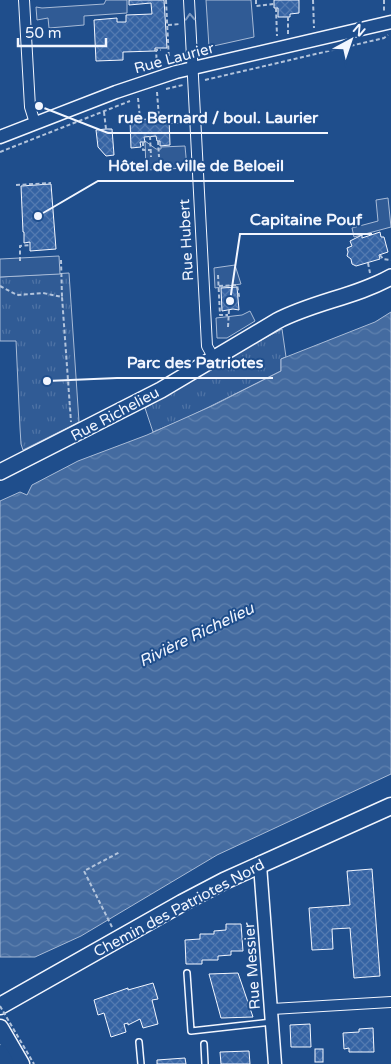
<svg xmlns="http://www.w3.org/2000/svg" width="391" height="1064" viewBox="0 0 391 1064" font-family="'Varela Round',sans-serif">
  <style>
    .park { fill: url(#park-tufts); stroke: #a8bbd7 }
    .built { fill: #305b95; stroke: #a8bbd7 }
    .water { fill: url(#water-waves); stroke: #a8bbd7 }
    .building { fill: url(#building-cross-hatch); stroke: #f2f6ff }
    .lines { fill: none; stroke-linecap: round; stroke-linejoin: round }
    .service-casing { stroke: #f2f6ff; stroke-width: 8 }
    .minor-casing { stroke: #f2f6ff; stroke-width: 12 }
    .tertiary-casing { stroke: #f2f6ff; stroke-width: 15 }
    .secondary-casing { stroke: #f2f6ff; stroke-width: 18 }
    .primary-casing { stroke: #f2f6ff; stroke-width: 19 }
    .path { stroke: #b3c4dc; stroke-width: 2; stroke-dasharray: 4 2.5; stroke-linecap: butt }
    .service { stroke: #1f4e8c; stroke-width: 5 }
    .minor { stroke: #1f4e8c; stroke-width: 10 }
    .tertiary { stroke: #1f4e8c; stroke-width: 12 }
    .secondary { stroke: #1f4e8c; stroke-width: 15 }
    .primary { stroke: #1f4e8c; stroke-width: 16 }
    .path-bridge { stroke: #b3c4dc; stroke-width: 2; stroke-dasharray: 4 2.5; stroke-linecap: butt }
    .oneway { stroke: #7e9ac0 }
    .labels { text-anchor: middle; stroke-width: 4; stroke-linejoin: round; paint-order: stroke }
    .street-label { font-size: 15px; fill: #f2f6ff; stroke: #1f4e8c }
    .water-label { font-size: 16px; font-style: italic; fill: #f2f6ff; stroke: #1f4e8c }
    .leader { fill: none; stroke: #f2f6ff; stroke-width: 2 }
    .callout-dot { fill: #f2f6ff; stroke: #1f4e8c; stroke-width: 2 }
    .callout-label { font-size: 16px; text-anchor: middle; font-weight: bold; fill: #f2f6ff; stroke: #1f4e8c; stroke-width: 4; stroke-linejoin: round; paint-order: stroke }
  </style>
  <defs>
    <pattern id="park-tufts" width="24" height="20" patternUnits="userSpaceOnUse" patternTransform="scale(1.25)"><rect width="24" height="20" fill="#305b95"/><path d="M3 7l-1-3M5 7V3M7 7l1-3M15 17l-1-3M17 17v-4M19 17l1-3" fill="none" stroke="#4e73a5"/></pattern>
    <pattern id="water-waves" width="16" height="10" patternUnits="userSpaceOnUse" patternTransform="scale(1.25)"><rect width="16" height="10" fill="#446ba0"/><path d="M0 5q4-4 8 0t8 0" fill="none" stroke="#5f81ae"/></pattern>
    <pattern id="building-cross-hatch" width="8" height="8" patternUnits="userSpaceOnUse" patternTransform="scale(1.25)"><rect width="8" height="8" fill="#3563a3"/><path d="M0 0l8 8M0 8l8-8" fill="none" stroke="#537ab1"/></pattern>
  </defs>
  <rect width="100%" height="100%" fill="#1f4e8c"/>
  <g class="park">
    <polygon points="69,273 79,422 23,450 21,444 20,428 16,341 0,341 0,277"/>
    <polygon points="282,329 286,357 281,359 281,371 187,418 153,432 145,408 246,348"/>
  </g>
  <g class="built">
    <polygon points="106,0 127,0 127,13 84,16 84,25 49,28 48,18 37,20 36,7 42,8 104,4"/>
    <polygon points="206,0 251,0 254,37 209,47"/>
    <polygon points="145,141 156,149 161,149 161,147 185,146 187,168 146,170"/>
    <polygon points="388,198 391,227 354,237 352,228 378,221 376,200"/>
    <polygon points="59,256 60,274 0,277 0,259"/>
    <polygon points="235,265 241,284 215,288 214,268"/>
    <polygon points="250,311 255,321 227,338 217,338 216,318 242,315"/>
  </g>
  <polygon class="water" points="391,312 391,774 217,855 81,936 35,957 0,957 0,501 20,492 27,495 32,485 78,461 147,435 214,405 281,371 281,359 375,322"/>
  <g class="building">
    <polygon points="129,0 164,0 167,48 155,48 155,51 123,52 123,60 96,61 94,20 117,18 117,22 126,22 126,15 152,14 151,3 129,5"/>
    <polygon points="274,0 299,0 299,13 290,14 290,17 278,17 278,8 274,8"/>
    <polygon points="169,118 170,145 160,146 160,141 157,141 156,136 144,137 145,142 140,142 141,147 131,148 130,120"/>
    <polygon points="106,129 112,129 114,155 106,156 98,147 96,130"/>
    <polygon points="51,184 56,249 30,251 30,242 24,243 24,232 23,232 21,186"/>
    <polygon points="380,232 381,237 384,237 388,252 379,255 380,259 356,266 352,264 351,259 347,256 348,252 347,248 352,246 350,241 362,235 362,238"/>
    <polygon points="237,287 239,310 233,309 222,311 221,288"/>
    <polygon points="372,869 380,976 354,978 350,928 332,929 333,949 312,950 309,908 350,905 347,871"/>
    <polygon points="226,924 241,924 243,951 231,951 231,955 218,956 218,960 202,960 202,964 186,964 185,940 200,939 200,934 214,934 214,931 226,930"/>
    <polygon points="238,973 253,1017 221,1018 209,974"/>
    <polygon points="153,983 158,999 152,1000 158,1024 143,1028 140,1019 128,1025 128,1023 124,1024 126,1032 111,1037 104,1013 98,1015 94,1000 128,988 128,990"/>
    <polygon points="310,1024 311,1047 291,1047 290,1025"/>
    <polygon points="373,1028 374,1052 349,1052 349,1048 344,1049 343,1033 359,1032 359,1029"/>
    <rect x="315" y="1049" width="8" height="13"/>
    <polygon points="249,1051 250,1064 221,1064 220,1052"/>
    <polygon points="185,1058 186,1064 157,1064 157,1060"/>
  </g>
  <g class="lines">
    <g class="service-casing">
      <g id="service">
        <polyline points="187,973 191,1031 272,1022"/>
        <polyline points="139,1042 141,1064"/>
        <polyline points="204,1044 205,1064"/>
      </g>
    </g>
    <g class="minor-casing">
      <g id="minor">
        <polyline points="24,0 30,107 35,123"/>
        <polyline points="189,0 207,346 213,357"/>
        <polyline points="272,1009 391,1002"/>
      </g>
    </g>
    <g class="tertiary-casing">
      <g id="tertiary">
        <polyline points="0,137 116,92 176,72 391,22"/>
        <polyline points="260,865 275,1064"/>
      </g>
    </g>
    <g class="secondary-casing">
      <path id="secondary" d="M0,472l161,-82 116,-69c36,-19 78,-24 114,-44"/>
    </g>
    <g class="primary-casing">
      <g id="primary">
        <polyline points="0,1006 182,903 224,881 391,806"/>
        <polyline points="0,1028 21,1064"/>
        <polyline points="0,1053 6,1064"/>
      </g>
    </g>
    <g class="path">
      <polyline points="166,0 169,62"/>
      <polyline points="256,0 256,6 274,4"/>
      <polyline points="313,0 314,28"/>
      <polyline points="384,0 384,11"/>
      <polyline points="276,8 277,36"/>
      <polyline points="288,17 288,34"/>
      <polyline points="168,25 180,24"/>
      <polyline points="157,65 156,50 161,50"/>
      <polyline points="205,80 384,38 388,35"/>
      <polyline points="166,89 183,85"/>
      <polyline points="157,92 159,118"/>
      <polyline points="138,98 140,119"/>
      <polyline points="104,112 106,129"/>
      <polyline points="169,123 184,123"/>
      <polyline points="150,136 151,157"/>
      <polyline points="158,141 159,157"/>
      <polyline points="143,142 143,150 150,150"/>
      <polyline points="0,152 130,101"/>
      <polyline points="16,185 51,183"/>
      <polyline points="380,255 383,259 391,260"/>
      <polyline points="61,260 62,297"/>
      <polyline points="20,261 20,246 30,245"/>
      <polyline points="368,263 370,273"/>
      <polyline points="218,275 220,315 228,315"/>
      <polyline points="0,286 17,295 43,293 62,297 71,422"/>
      <polyline points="219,286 237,285 239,296 237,297"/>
      <polyline points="228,327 229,310"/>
      <polyline points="112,927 84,871 120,852"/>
    </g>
    <use href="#service" class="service"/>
    <use href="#minor" class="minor"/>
    <use href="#tertiary" class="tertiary"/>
    <use href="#secondary" class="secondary"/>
    <use href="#primary" class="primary"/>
    <polyline class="path-bridge" points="0,1006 34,1064"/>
  </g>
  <defs><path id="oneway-chevron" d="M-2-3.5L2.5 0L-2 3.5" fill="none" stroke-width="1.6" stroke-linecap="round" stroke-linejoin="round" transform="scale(1.25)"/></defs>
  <use class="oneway" href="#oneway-chevron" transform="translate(190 17) rotate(-93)"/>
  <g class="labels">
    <g class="street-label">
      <text transform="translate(174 58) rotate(-15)" y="5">Rue Laurier</text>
      <text transform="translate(186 240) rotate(-93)" y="5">Rue Hubert</text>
      <text transform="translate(115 414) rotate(-28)" y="5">Rue Richelieu</text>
      <text transform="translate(179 908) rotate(-28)" y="5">Chemin des Patriotes Nord</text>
      <text transform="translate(252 966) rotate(-94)" y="5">Rue Messier</text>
    </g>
    <g class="water-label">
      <text transform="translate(196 634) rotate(-26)" y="6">Rivière Richelieu</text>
    </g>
  </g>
  <path class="leader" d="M39 106L108 133H328M38 216L98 181H294M230 301L240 234H372M47 381L117 378H273"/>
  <g class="callout-dot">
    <circle cx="39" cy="106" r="5"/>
    <circle cx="38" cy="216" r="5"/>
    <circle cx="230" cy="301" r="5"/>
    <circle cx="47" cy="381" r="5"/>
  </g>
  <g class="callout-label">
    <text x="218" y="123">rue Bernard / boul. Laurier</text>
    <text x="196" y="171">Hôtel de ville de Beloeil</text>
    <text x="306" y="225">Capitaine Pouf</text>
    <text x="195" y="368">Parc des Patriotes</text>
  </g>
  <g transform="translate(351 40) rotate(40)" stroke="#1f4e8c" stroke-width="4" paint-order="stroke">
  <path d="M0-4L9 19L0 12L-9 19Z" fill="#f2f6ff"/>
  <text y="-8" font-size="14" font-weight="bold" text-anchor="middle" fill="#f2f6ff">N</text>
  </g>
  <path d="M18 38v8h88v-8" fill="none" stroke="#f2f6ff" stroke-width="2.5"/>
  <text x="25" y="38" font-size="15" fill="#f2f6ff" stroke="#1f4e8c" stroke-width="4" paint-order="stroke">50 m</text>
</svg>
